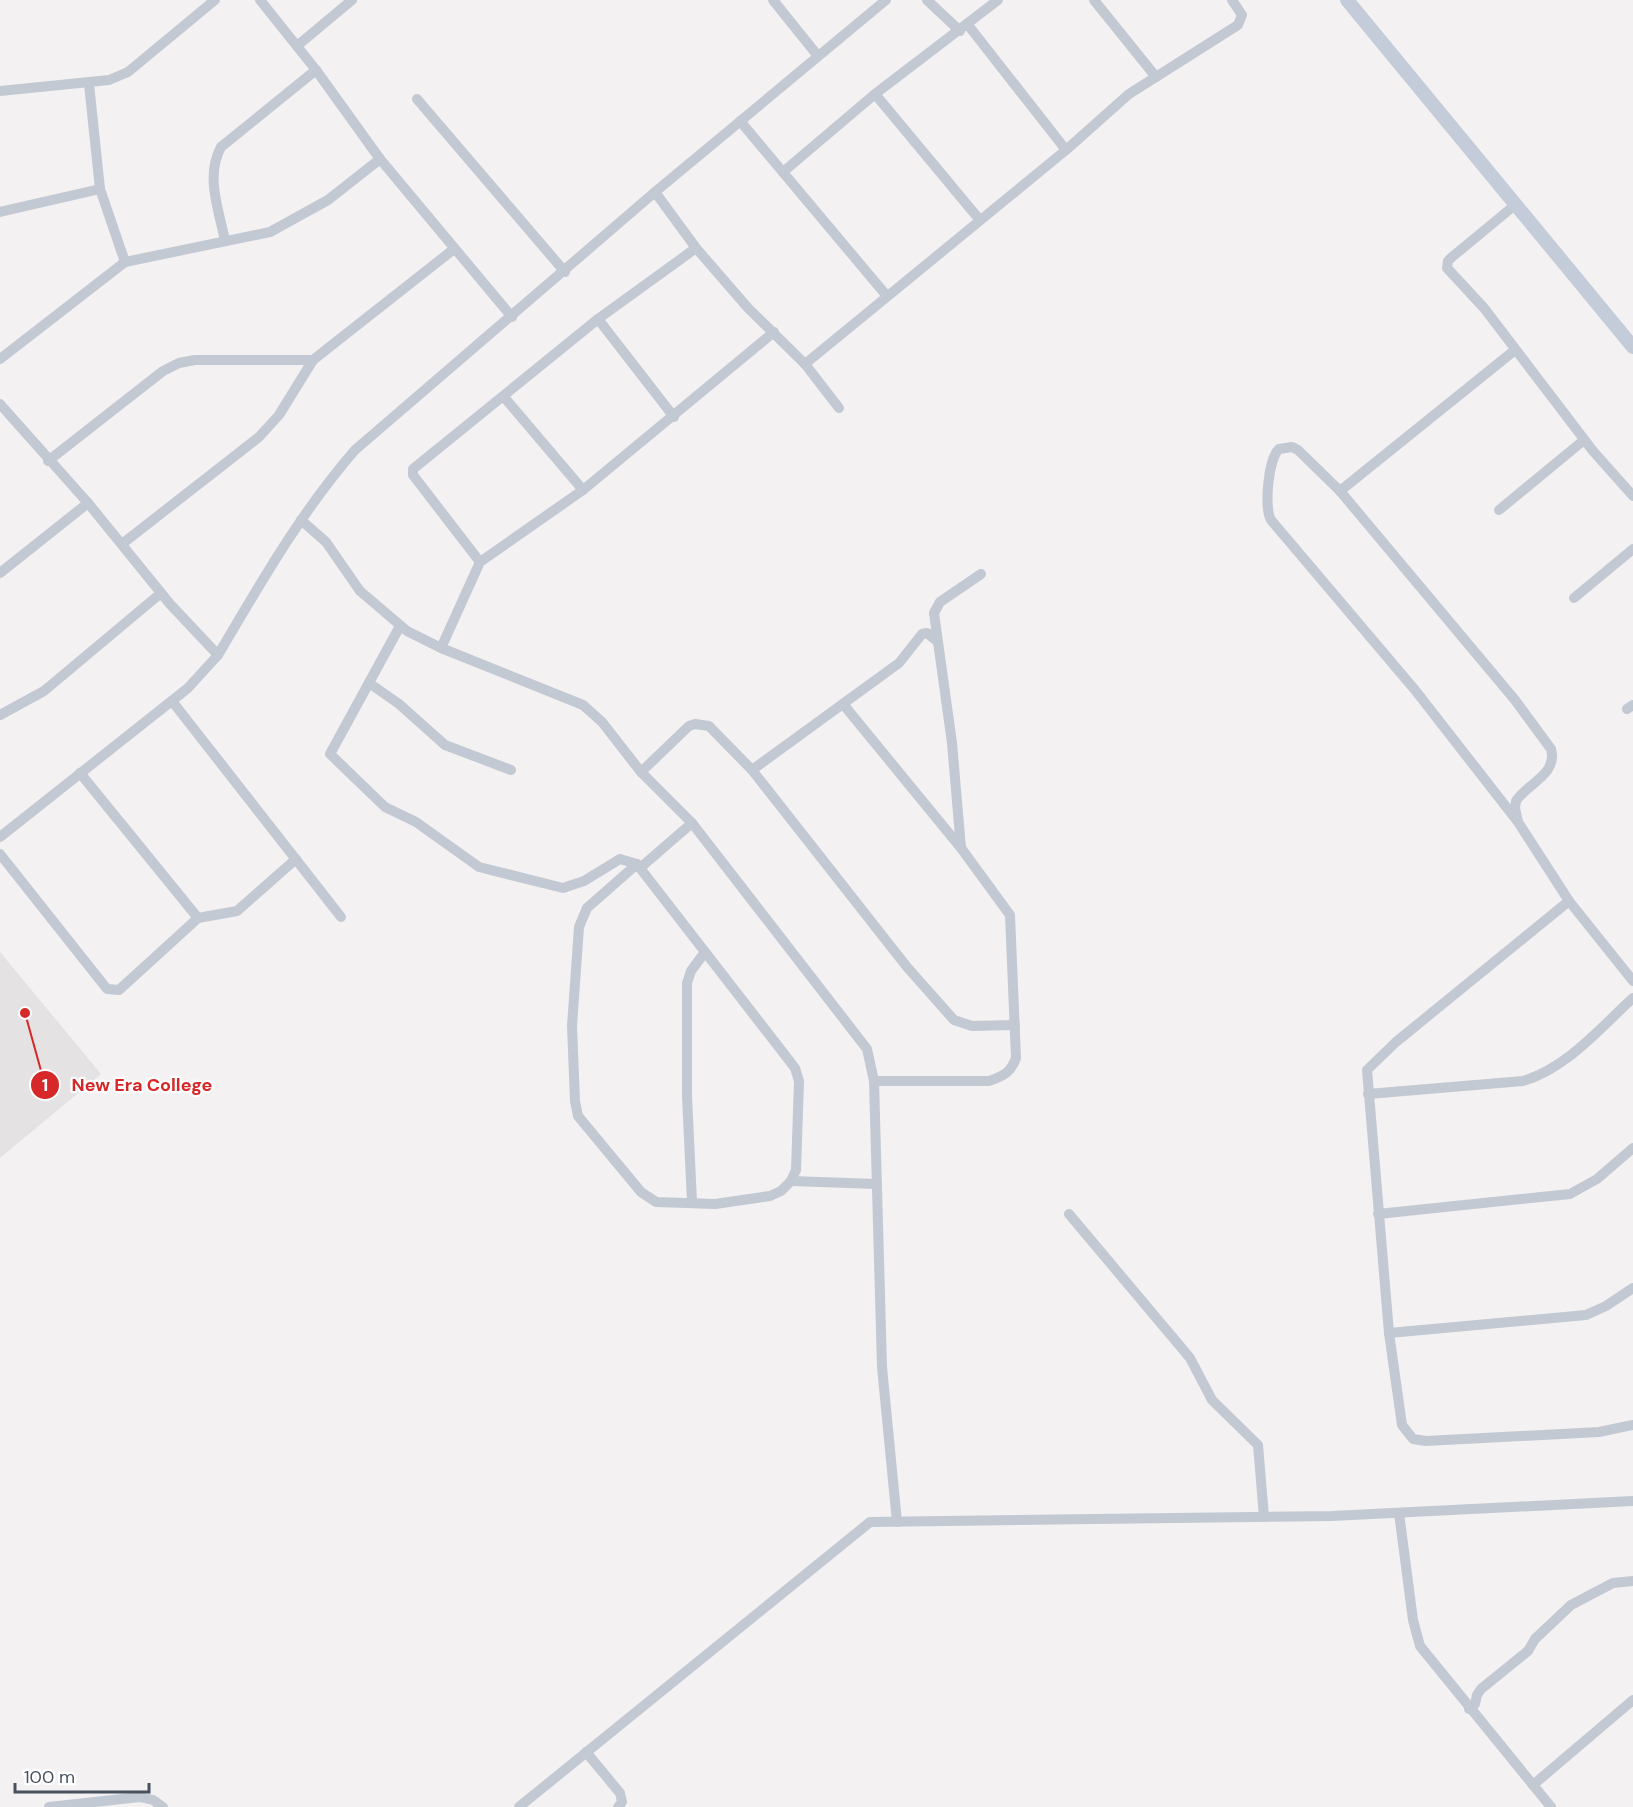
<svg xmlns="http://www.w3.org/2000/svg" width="1633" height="1807" viewBox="0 0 1633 1807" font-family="'DM Sans',sans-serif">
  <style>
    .education { fill: #e4e2e3 }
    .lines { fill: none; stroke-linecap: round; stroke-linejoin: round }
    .street { stroke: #c2c9d2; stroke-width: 10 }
    .secondary { stroke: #c4ccd9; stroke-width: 14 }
    .leader { fill: none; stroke: #d62828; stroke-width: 2 }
    .callout-dot { fill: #d62828; stroke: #fff; stroke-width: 2 }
    .mark-label { font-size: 18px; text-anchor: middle; font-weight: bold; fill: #fff }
    .callout-label { font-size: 18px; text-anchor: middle; font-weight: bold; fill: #d62828; stroke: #fff; stroke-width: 4.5; stroke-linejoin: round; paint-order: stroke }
  </style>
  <rect width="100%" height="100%" fill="#f3f1f1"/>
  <polygon class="education" points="0,952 101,1074 0,1158"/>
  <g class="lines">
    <g class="street">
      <polyline points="260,0 316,70 380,159 512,317"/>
      <polyline points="773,0 818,56"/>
      <polyline points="927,0 960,31"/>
      <polyline points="1094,0 1156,77"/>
      <polyline points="968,25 1066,150"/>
      <polyline points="297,46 352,0"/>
      <polyline points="89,84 100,189 125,262"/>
      <polyline points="0,91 109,80 128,72 215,0"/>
      <polyline points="875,94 979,219"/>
      <polyline points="417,99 565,272"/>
      <polyline points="740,121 886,295"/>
      <polyline points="783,172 875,94 998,0"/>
      <polyline points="655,192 696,248 748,308 805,364 839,408"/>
      <polyline points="1515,205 1452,257 1448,261 1447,268 1484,308 1593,451 1633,496"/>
      <polyline points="0,212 100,189"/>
      <path d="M225,241c-6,-31 -20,-65 -4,-94l95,-77"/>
      <polyline points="598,319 674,417"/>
      <polyline points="0,359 125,262 270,232 328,200 380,159"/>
      <polyline points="805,364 1066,150 1129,94 1238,25 1242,15 1232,0"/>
      <polyline points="504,397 583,490"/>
      <polyline points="0,404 88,503 170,604 218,655"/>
      <polyline points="48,461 163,371 179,363 195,360 313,360"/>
      <polyline points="1340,491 1515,350"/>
      <polyline points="1499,510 1584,440"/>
      <polyline points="301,520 326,542 360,591 407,631 441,648 583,705 602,722 641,772 692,823 867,1049 874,1081 882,1367 897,1522"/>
      <polyline points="122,544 259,437 279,415 313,360 454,249"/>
      <polyline points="480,562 413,475 413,469 598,319 696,248"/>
      <polyline points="0,573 88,503"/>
      <polyline points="1574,598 1633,549"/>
      <polyline points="400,626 330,754 385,807 416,822 479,867 563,888 584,881 620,859 637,864 640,868 692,823"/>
      <polyline points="441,648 480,562 583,490 774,332"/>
      <polyline points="369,683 399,704 445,745 511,770"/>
      <polyline points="172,701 341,917"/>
      <path d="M843,704l118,144 49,67 6,143c-5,14 -12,18 -27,23h-115"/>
      <polyline points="1627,709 1633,705"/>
      <polyline points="0,715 44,691 161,593"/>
      <polyline points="752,770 899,663 922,634 927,633 937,641"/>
      <polyline points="641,772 689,726 695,724 709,726 752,770 907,967 954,1020 972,1026 1015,1025"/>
      <polyline points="80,773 198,918"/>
      <path d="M1518,822l-103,-132 -144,-170c-7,-12 -3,-61 8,-71l13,-2 6,3 42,41 175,209 36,49c7,25 -23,34 -35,52l-1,7 3,14 51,79 64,80"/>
      <path d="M0,837l188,-149 30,-33c42,-71 83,-143 137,-205l300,-258 231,-192"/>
      <polyline points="961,848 952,743 934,613 940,602 981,574"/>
      <polyline points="0,854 107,989 119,990 198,918 237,911 296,859"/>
      <polyline points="637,864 587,908 579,927 572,1026 575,1101 578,1116 641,1192 656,1202 715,1204 770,1196 781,1191 791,1181 796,1170 799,1081 795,1068 640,868"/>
      <polyline points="1569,901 1396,1042 1367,1070 1389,1333 1402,1425 1413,1439 1426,1441 1599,1432 1633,1425"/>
      <path d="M1368,1094l155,-13c44,-13 77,-53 110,-83"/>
      <polyline points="791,1181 876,1184"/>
      <polyline points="692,1202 687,1096 687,983 691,971 705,952"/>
      <polyline points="1069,1214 1190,1358 1212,1400 1258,1445 1264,1517"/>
      <polyline points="1378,1214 1570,1194 1597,1179 1633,1148"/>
      <polyline points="1389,1333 1586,1315 1606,1306 1633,1288"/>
      <polyline points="1399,1513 1413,1620 1420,1646 1551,1807"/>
      <polyline points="1469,1709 1475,1704 1477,1695 1481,1689 1528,1651 1535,1639 1571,1605 1613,1583 1633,1581"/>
      <polyline points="586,1752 620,1793 622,1802 618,1807"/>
      <polyline points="1533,1785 1633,1700"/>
      <polyline points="49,1807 140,1797 153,1800 163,1807"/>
      <polyline points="519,1807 870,1522 1332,1516 1633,1501"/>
    </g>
    <polyline class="secondary" points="1347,0 1633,347"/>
  </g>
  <path class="leader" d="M25 1013L45 1085"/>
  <g class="callout-dot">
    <circle cx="25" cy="1013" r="6"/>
    <circle cx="45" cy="1085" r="15"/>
  </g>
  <g class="mark-label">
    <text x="45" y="1091">1</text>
  </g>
  <g class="callout-label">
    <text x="142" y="1091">New Era College</text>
  </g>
  <path d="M15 1783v9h134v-9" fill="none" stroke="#48525e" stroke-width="3"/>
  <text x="24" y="1783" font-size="18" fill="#48525e" stroke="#ffffff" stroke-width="4.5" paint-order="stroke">100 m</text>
</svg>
